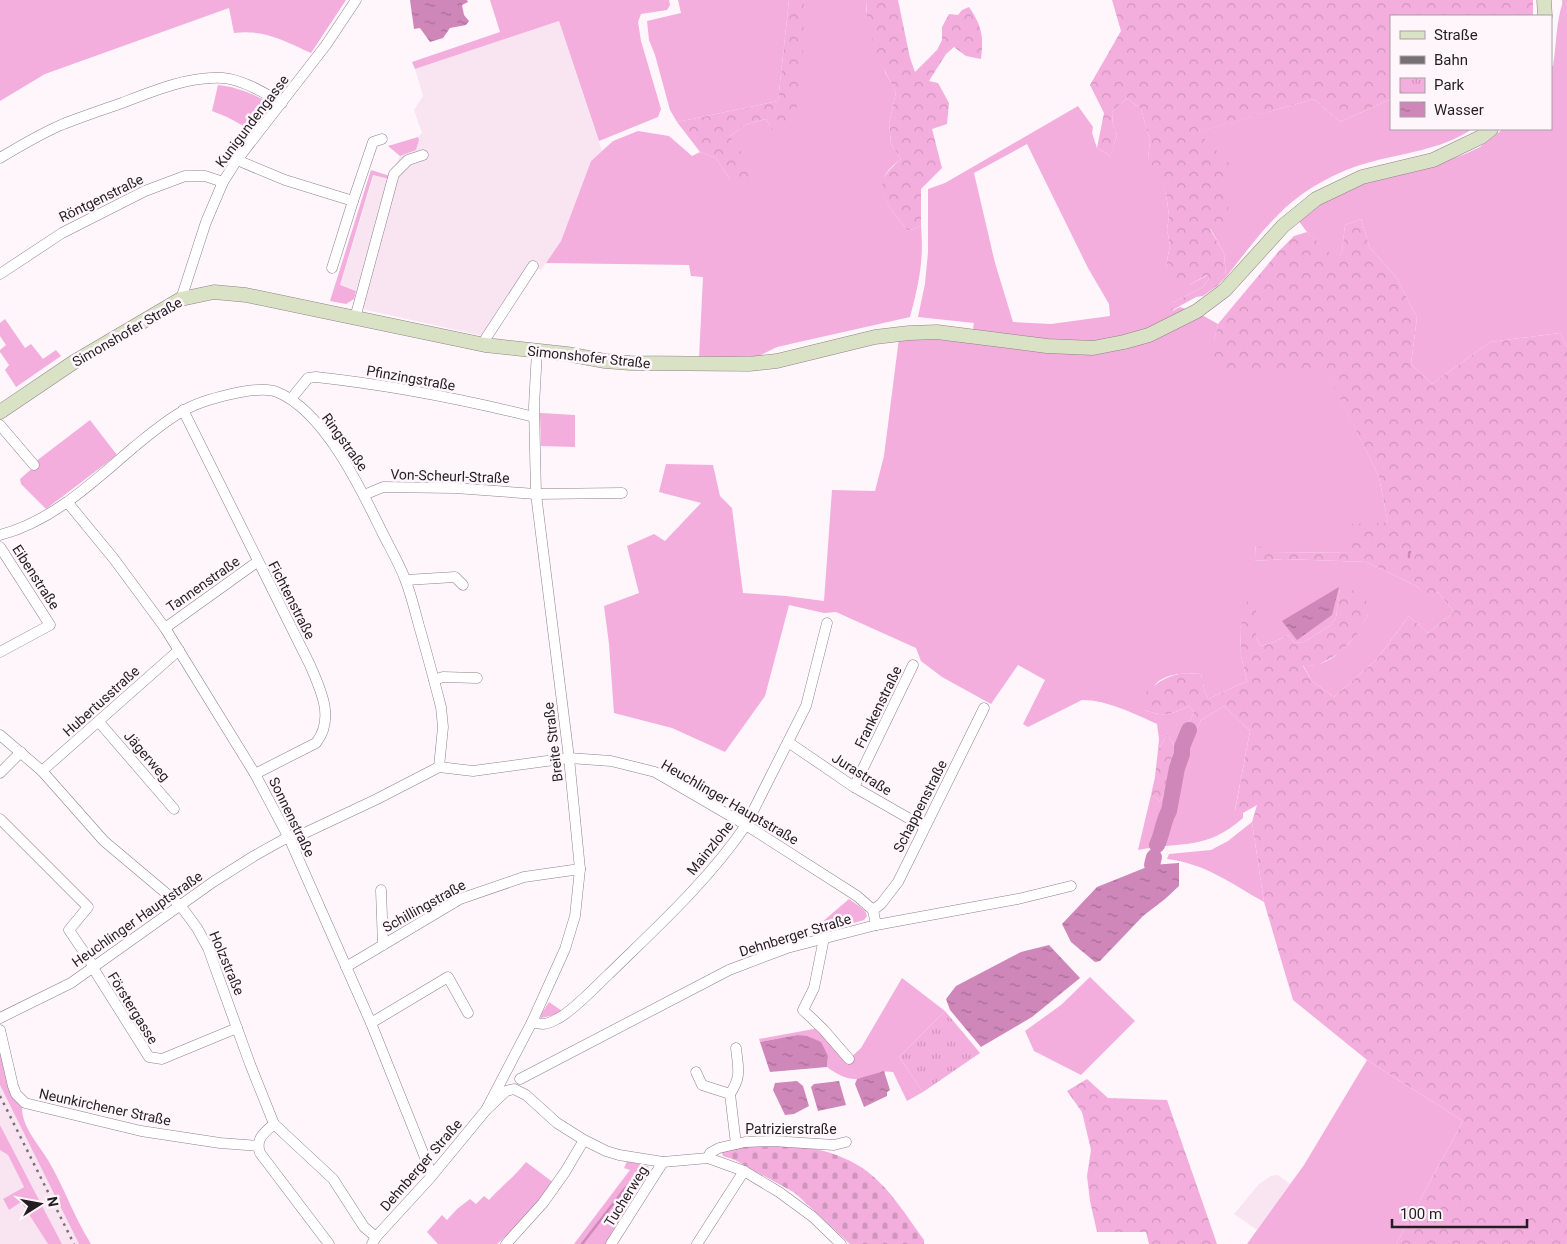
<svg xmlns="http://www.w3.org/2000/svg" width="1567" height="1244" viewBox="0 0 1567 1244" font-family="Roboto,sans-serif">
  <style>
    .built { fill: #f9e5f2 }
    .green { fill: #f3aedd; fill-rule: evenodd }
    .forest { fill: url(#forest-crowns) }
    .cemetery { fill: url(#cemetery-stones) }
    .park { fill: url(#park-tufts) }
    .water { fill: url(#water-ripples) }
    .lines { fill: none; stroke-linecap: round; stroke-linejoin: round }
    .stream { stroke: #ce87b8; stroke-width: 2.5 }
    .river { stroke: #ce87b8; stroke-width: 16 }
    .street-casing { stroke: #8e828a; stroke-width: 11 }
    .secondary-casing { stroke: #8e828a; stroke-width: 15 }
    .street { stroke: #fff; stroke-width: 10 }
    .secondary { stroke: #dae2c5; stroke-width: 14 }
    .rail { stroke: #767074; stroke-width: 2.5; stroke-dasharray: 2.5 5; stroke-linecap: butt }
    .labels { text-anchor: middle; stroke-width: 5; stroke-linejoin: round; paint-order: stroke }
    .street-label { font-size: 14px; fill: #231e21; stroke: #fef6fb }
  </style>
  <defs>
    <pattern id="forest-crowns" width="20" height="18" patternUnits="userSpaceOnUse" patternTransform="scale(1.25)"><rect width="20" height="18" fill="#f3aedd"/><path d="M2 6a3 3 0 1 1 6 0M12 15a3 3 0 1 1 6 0" fill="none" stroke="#d095bd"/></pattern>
    <pattern id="cemetery-stones" width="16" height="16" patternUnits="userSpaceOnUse" patternTransform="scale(1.25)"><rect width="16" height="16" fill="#f3aedd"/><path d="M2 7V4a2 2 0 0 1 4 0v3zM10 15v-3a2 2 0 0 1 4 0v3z" fill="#d095bd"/></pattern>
    <pattern id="park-tufts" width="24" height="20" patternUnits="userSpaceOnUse" patternTransform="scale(1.25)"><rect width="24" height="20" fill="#f3aedd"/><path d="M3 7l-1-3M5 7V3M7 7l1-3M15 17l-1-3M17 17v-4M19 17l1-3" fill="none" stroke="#d095bd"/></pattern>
    <pattern id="water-ripples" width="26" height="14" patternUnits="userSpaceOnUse" patternTransform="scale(1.25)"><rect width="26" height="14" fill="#ce87b8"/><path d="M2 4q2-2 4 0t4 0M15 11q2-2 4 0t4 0" fill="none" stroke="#a76e95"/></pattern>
  </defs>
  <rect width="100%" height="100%" fill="#fef6fb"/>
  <g class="built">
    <polygon points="559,21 602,151 591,161 561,241 541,270 530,265 483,336 362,309 365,293 340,286 374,174 390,176 400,156 416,150 419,140 418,137 422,133 414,110 423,96 415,69"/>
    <polygon points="0,1085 41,1166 79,1244 62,1244 0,1125"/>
    <polygon points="0,1150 8,1155 24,1187 3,1200 9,1210 20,1201 48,1244 0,1244"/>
    <polygon points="1278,1175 1290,1184 1257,1230 1234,1214 1259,1184 1271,1176"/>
  </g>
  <g class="green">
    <path d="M0,0h346l-35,53c-26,-12 -47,-24 -77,-20l-5,-25 -184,66 -45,27z"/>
    <polygon points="490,0 669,0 670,5 667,10 641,14 638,22 641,41 661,109 658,117 599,141 559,21 415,69 412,62 500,32"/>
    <polygon points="678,0 789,0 778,101 677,122 670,110 655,55 649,40 647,21 681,13"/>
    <path d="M805,0h62l-1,10 19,62 11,20 -7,32 2,20 10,15c-5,4 -14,11 -16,17 -8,21 11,39 23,55l13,-5c3,34 -2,57 -11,91l-133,30 -18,9 -60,2 4,-81 -12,-1 -2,-11 -143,-2 15,-22 30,-80 22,-20 25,-10 31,5 23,20 8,-4 16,6 13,20 11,-26 -10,-16 17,-12 19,-5 6,11 30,-101z"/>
    <path d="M1562,0h5v347l-7,-14 -70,9 -58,42 -21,-20 6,-47 -21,-40 -26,-29 -9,-29 -16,6 -3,27 -5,8 -30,-28 -9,-12 19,-16 39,-19 71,-17 38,-14 15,-7 23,-18h48v-63h2c3,-18 3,-37 7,-54 1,-5 3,-7 2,-12z"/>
    <path d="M218,85c19,2 36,9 53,19l1,5 -19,22 -26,-14 -15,-6z"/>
    <path d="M1127,98l14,11 9,32 -2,17 18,36 3,21 -2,15 3,15 -4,21 23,19 19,-10 1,4 -6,8 -31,16v8l8,-4 22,8 16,9 -4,16 3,30 109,-1 53,108 9,46 -34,30 -90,-1 -9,-6 1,7 -2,8 30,-2 83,3 51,25 9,11 11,-6 16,20 -26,21 -19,-17 -33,44 -42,37 -22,-16 -9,-16c5,0 11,1 16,-1 23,-7 38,-29 49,-49l-28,-27 -4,29 -5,8 -27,17 -9,1 -7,-8 -14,7 -13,4 -5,-9v-41l-7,1 -9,32 1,27 6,25 -39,18 -3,-6 -4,-19c-14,-2 -40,-1 -48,14 -4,6 -6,15 -9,22 20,7 27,5 45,-4l5,6 -14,32 -5,4 -7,-14 -10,16 1,-11 -2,-15c-22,-10 -50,-24 -75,-24l-54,27 -5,-3 22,-44 -27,-15 -27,39 -49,-27 -21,-16 -5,-13 -80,-36 -12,1 -35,-8 -24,91 -40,56 -53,-24 -58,-15 -5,-69 -5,-38 35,-13 -12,-47 27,-12 11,7 36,-38 -42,-11 7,-28 47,1 7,31 12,12 11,85 43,3 38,5 8,-111 43,1 9,-35 15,-118h37l35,4 3,-19 -56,-6 7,-33 3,-32v-63l17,-6 133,-77 15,21 -1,6 5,15 11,6 2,3 7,-22 -4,-9 -1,-14zM1027,144l61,124 21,36 1,12 -59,8 -38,-2 -18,-59 -21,-90z"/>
    <path d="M1314,99l26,23 51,-23v30h81c-30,21 -71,24 -105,34 -32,9 -66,28 -89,52 -19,18 -35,41 -52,62l-2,-24 -14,-25 10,-43 -23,-53z"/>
    <polygon points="418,137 419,140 416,150 400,156 388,146"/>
    <polygon points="371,170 390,176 390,179 373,175 340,285 356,291 354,299 346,304 330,301"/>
    <polygon points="5,319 25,348 31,344 43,359 56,350 61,356 16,387 5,370 9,365 0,352 0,350 6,345 0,336 0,323"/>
    <polygon points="540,413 575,415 575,447 541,446"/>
    <polygon points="90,420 117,455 46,509 21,484 20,479 37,464 35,462"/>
    <path d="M1224,706l26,25 -15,79 8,3v5c-38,33 -60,23 -105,32l13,-55 9,6 14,-23 6,2 8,-31 13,-29z"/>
    <path d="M1252,822l12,80c-32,-18 -60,-39 -97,-43l2,-5 42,-4 17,-9z"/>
    <polygon points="849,899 859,906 865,911 867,916 864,920 823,932 821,923"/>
    <polygon points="1090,977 1135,1021 1081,1075 1034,1051 1025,1031 1061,1005"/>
    <path d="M902,978l43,33 -46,46 24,35 -16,9 -14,-29c-15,-3 -22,6 -36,7 -10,1 -22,-6 -30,-12l1,-11 -31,-21 -37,7 -1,-3 60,-11 27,34 15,-14z"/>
    <polygon points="549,1002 562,1011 559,1014 541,1018 540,1016"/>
    <path d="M0,1051l11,44 11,13c0,19 17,37 26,52 16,27 26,57 43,84h-12l-79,-159z"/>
    <polygon points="1367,1060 1463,1121 1396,1244 1247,1244 1304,1165"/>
    <polygon points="0,1125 62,1244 48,1244 21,1202 9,1210 3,1199 24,1187 8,1155 0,1150"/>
    <path d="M627,1161l21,5c2,4 3,7 0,11l-4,-2 -17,26 5,4 -25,39h-33l56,-74 -6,-2z"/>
    <path d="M526,1162l28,21 -22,29 -35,32h-59l-11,-12 15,-17 5,5 10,-11 13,-10 6,5 8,-8 5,4c12,-13 26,-24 37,-38z"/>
  </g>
  <g class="forest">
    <path d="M789,0h16c-4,43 2,90 -16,131l-17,-1 -6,-11 -19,5 -17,12 24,34v11l-6,5 -19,-8 -13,-20 -16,-6 -23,-30 101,-21z"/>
    <path d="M867,0h31l12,58 5,14 22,-22 5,-10v-13l7,-13 9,1 4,-5 7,-3c13,19 15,30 12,52l-15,-3 -12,-9 -8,7 -17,27 9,2 11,20 -2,21 -15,5 10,39 -21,21v37l-13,5c-11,-14 -36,-40 -21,-58 4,-5 9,-10 14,-14l-10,-15 -2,-20 7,-32c-13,-23 -33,-65 -29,-92z"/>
    <polygon points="1112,0 1533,0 1533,16 1391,16 1391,99 1340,122 1314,99 1198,132 1230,164 1221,184 1231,191 1226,224 1210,229 1224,253 1226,277 1217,286 1203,296 1196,297 1171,311 1172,303 1203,287 1209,279 1207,275 1189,285 1182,286 1166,266 1170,245 1167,230 1169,215 1166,194 1151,169 1148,158 1150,141 1141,109 1127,98 1112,112 1113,126 1117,135 1110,158 1108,154 1097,148 1104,113 1090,85 1121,31"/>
    <path d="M1361,219l9,29 26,29 21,40 -6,47 21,20 58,-42 70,-9 7,14v897h-171l67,-123 -96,-61 -74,-60 -29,-98 -12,-80 5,-17 -14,8 -8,-2 15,-80 -26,-25 -23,14 -13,29 -8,32 -7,-2 -13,22 -9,-6 4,-18 3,-27 10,-16 7,14 5,-4 14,-32 -5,-6c-18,9 -25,11 -45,4l-2,-14c21,-18 31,-25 59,-22l4,19 3,6 39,-18 -6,-25 -1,-27 8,-32 8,-2v42l5,9 13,-4 14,-7 7,8 9,-1 27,-17 5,-8 4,-30 25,7 3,21 -10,18 -18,20 -22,12 -15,1 9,15 22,16 42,-37 33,-44 19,17 26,-21 -16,-20 -11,7 -9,-12 -51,-25 -83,-3 -31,2 3,-8 -1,-8 6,2 3,5 89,1 -4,-29 39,-1 -9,-46 -53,-107h-110l-4,-13 2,-17 4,-16 61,-73 15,-15 13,-4 30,27 5,-7 3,-27z"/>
    <polygon points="1087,1079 1108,1098 1167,1100 1217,1244 1149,1244 1146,1232 1097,1232 1090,1201 1087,1176 1091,1150 1082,1112 1067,1091"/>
  </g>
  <path class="cemetery" d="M758,1144c38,0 78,4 110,28 23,18 39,45 56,68v4h-74l-55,-51 -60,-33 -12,-4 -2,-5z"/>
  <polygon class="park" points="945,1011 980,1053 923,1092 899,1057"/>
  <g class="water">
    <polygon points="410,0 467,0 468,2 462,5 464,15 469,21 466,25 450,28 443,38 430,42 420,28 414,29"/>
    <polygon points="1339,587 1332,615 1297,640 1282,621"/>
    <polygon points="1179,863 1179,886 1165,899 1143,916 1100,961 1095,962 1071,942 1062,924 1097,887 1152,865"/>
    <polygon points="1049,945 1080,978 1032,1017 981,1047 950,1010 946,999 956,986 1021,952"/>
    <polygon points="797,1035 807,1036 821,1042 828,1056 827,1067 770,1072 760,1042"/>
    <polygon points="884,1071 890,1090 887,1092 887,1096 864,1107 855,1084 857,1079"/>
    <polygon points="797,1081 803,1086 809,1106 794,1114 785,1115 773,1090 775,1083"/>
    <polygon points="839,1081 846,1105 818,1111 811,1087 814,1084"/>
  </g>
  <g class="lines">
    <g class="stream">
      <polyline points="1409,553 1410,552"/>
      <polyline points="1409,557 1409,555"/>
      <polyline points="582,1244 626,1187"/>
    </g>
    <g class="river">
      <path d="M1157,845c5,-10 7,-27 12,-34l8,-43 5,-14v-7l7,-17"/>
      <polyline points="1152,865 1154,857"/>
    </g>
    <g class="street-casing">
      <g id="street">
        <path d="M0,158c20,-12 40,-24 61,-33 20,-8 41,-15 61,-22 31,-12 67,-27 101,-25 21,2 41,15 59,25"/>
        <polyline points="237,160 285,180 353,201 332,268"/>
        <polyline points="353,201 373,142 382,139"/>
        <polyline points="0,274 62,233 145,191 185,176 205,176 223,182"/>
        <polyline points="181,299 206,222 223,182 237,160 326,45 356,0"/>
        <polyline points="355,318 394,174 408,160 423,155"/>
        <polyline points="485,345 486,338 533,266"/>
        <path d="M291,399l17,-21 8,-1c73,8 146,22 218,40"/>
        <path d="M183,410l127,255c11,25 25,54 6,78l-61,31"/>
        <polyline points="0,425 34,465"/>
        <polyline points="364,495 383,487 455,488 536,494 622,493"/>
        <polyline points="68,503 114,559 165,628 255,774 290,840 371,1023 432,1175"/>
        <path d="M0,535c53,-14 93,-53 134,-88 16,-13 31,-26 49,-36 18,-11 75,-27 94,-19 47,19 84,97 105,140 8,16 17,31 23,47 6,15 10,32 14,47 8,27 15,54 22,81l2,20 -4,40"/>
        <polyline points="0,547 50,625 0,652"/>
        <polyline points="406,580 455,577 463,585"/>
        <polyline points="165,628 257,562"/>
        <polyline points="434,680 443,677 477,678"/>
        <polyline points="99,722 174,809"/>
        <polyline points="0,735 42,771 104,841 180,905 197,928 208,948 250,1064 274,1124 333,1179 364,1227 376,1237"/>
        <polyline points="788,742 854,787 924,827"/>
        <polyline points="42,771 179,650"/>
        <polyline points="0,773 21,752"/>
        <polyline points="854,787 913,665"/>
        <polyline points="0,819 88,907 69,930 94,967"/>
        <polyline points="290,840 377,799 439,767 473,771 569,758 611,761 655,772 746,825 857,896 873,910 876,925"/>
        <polyline points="381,890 383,945"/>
        <polyline points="873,910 881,904 898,882 984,708"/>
        <polyline points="824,938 814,988 803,1010 823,1029 849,1059"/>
        <polyline points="346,967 460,899 524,877 580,869"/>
        <polyline points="93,968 149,1057 162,1059 237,1028"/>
        <polyline points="0,1018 71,983 213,882 254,856 288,837"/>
        <path d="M532,1022c11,3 14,3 25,-3 15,-7 39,-33 52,-45 48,-47 99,-93 137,-149l60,-119 21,-83"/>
        <polyline points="371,1023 448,977 468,1013"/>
        <polyline points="0,1030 13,1086 16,1094 25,1103 141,1131 220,1143 258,1146"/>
        <path d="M696,1072l6,13 28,9c12,-18 8,-26 6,-46"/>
        <polyline points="520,1079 729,970 787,948 876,925 1018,899 1071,886"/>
        <polyline points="730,1094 736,1144"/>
        <polyline points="486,1110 532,1022 565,949 575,916 580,869 569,758 536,494 534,406 537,351"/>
        <path d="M274,1124c-10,9 -19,15 -14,29l69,91"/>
        <polyline points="708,1158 710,1153 719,1148 745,1142 773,1141 834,1145 846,1142"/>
        <polyline points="372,1244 376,1237 430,1178 486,1110 506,1091 514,1089 526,1095 557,1123 584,1140 606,1151 619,1155 663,1162 708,1158 744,1171 779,1192 813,1217 841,1244"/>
        <polyline points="506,1244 543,1203 565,1172 584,1140"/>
        <polyline points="611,1244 663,1162"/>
        <polyline points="697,1244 744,1171"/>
      </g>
    </g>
    <g class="secondary-casing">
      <g id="secondary">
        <polyline points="1544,0 1545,16"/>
        <polyline points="0,412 74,362 181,299 214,292 246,295 485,345 567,354 605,361 630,363 749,364 777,361 875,337 909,333 937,332 1047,346 1093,348 1124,342 1149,335 1197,311 1225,290 1283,226 1316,199 1362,177 1433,160 1481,137 1491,129"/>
      </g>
    </g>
    <use href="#street" class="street"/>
    <use href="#secondary" class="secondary"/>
    <polyline class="rail" points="0,1096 74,1244"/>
  </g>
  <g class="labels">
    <g class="street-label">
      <text transform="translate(252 121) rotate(-53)" y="5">Kunigundengasse</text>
      <text transform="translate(101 198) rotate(-26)" y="5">Röntgenstraße</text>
      <text transform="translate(127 332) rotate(-30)" y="5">Simonshofer Straße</text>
      <text transform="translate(589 357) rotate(6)" y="5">Simonshofer Straße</text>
      <text transform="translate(411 378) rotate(10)" y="5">Pfinzingstraße</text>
      <text transform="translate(345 442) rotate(54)" y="5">Ringstraße</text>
      <text transform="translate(450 476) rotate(2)" y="5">Von-Scheurl-Straße</text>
      <text transform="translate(36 577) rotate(57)" y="5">Eibenstraße</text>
      <text transform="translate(203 584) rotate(-35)" y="5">Tannenstraße</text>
      <text transform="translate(292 600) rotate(63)" y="5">Fichtenstraße</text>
      <text transform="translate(101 701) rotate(-42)" y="5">Hubertusstraße</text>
      <text transform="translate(878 707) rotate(-64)" y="5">Frankenstraße</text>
      <text transform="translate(553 742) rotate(-97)" y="5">Breite Straße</text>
      <text transform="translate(147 756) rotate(49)" y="5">Jägerweg</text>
      <text transform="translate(862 774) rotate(32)" y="5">Jurastraße</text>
      <text transform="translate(730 802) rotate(30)" y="5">Heuchlinger Hauptstraße</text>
      <text transform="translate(920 806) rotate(-63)" y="5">Schappenstraße</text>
      <text transform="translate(292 817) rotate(64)" y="5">Sonnenstraße</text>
      <text transform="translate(710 848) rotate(-51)" y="5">Mainzlohe</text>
      <text transform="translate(424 906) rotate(-29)" y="5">Schillingstraße</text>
      <text transform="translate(137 919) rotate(-35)" y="5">Heuchlinger Hauptstraße</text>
      <text transform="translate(795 935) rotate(-17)" y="5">Dehnberger Straße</text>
      <text transform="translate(227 963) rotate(67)" y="5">Holzstraße</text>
      <text transform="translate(133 1008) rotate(58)" y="5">Förstergasse</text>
      <text transform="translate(105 1107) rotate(12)" y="5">Neunkirchener Straße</text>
      <text x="791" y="1134">Patrizierstraße</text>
      <text transform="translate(421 1165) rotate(-49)" y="5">Dehnberger Straße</text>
      <text transform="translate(626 1196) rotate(-58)" y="5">Tucherweg</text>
    </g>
  </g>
  <rect x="1390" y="15" width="162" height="115" fill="#fef6fb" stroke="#a6a0a4"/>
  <rect x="1400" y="31" width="25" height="8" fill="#dae2c5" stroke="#a6a0a4"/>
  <text x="1434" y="40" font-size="15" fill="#231e21">Straße</text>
  <rect x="1400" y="56" width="25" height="8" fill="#767074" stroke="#a6a0a4"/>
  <text x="1434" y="65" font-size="15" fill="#231e21">Bahn</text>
  <rect x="1400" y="78" width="25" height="15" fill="url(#park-tufts)" stroke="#a6a0a4"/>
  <text x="1434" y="90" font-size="15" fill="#231e21">Park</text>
  <rect x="1400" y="102" width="25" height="15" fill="url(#water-ripples)" stroke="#a6a0a4"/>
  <text x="1434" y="115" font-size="15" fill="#231e21">Wasser</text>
  <g transform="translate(40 1204) rotate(79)" stroke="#fef6fb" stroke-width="4" paint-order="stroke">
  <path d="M0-4L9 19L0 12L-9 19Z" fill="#231e21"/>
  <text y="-8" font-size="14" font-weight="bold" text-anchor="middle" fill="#231e21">N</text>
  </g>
  <path d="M1392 1219v8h135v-8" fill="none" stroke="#231e21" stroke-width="2.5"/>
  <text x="1400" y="1219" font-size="15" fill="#231e21" stroke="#fef6fb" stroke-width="4" paint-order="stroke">100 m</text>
</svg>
